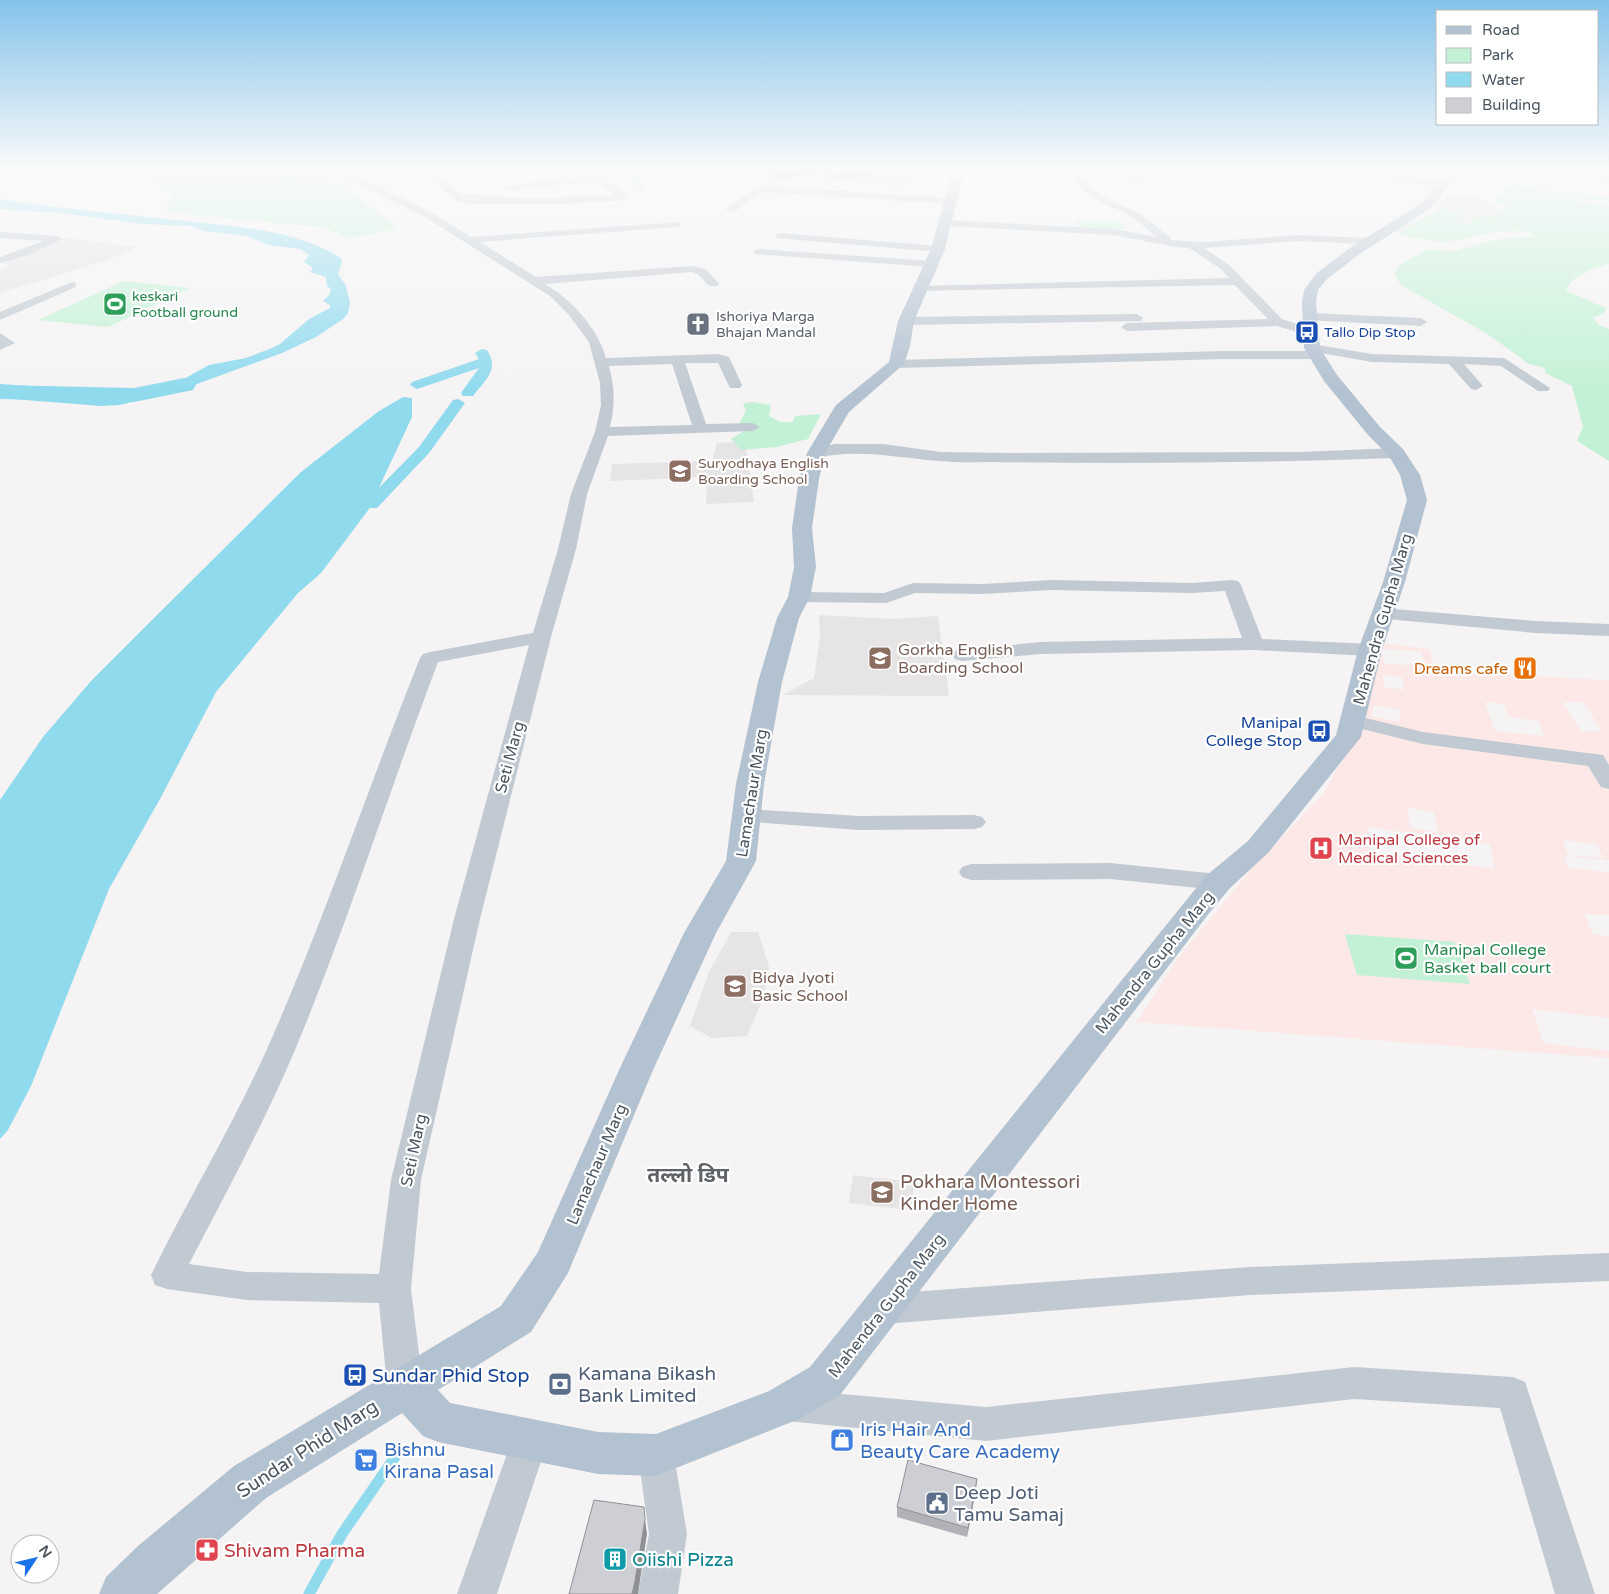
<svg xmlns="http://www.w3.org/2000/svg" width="1609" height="1594" viewBox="0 0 1609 1594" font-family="'Varela Round','Noto Sans Devanagari',sans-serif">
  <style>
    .education { fill: #e6e4e5 }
    .medical { fill: #fce8e6; fill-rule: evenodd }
    .green { fill: #c3f1d5 }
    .water { fill: #90daee }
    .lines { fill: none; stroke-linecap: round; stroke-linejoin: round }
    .stream-far1 { stroke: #90daee; stroke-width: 3 }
    .stream { stroke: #90daee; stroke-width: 11 }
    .canal { fill: #90daee; fill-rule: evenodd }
    .river { fill: #90daee; fill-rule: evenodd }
    .minor { fill: #c1cad2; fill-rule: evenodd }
    .major { fill: #b3c2d1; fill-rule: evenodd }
    .wall { fill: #b0b2b7 }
    .shaded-wall { fill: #909195 }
    .building { fill: #cdcfd5; stroke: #909195 }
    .labels { text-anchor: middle; stroke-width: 4.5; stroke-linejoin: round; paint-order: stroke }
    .far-leisure-label { font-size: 14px; fill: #27864d; stroke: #fff; text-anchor: start }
    .far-worship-label { font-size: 14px; fill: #5b616d; stroke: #fff; text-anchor: start }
    .far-transit-label { font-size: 14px; fill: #164399; stroke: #fff; text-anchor: start }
    .far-education-label { font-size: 14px; fill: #785e54; stroke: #fff; text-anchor: start }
    .street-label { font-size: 16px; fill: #4a5661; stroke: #fff }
    .education-label { font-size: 16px; fill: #785e54; stroke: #fff; text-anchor: start }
    .food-label { font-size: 16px; fill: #c56008; stroke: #fff; text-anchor: end }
    .transit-label { font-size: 16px; fill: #164399; stroke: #fff; text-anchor: end }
    .health-label { font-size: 16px; fill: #be3a42; stroke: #fff; text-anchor: start }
    .leisure-label { font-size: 16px; fill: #27864d; stroke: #fff; text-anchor: start }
    .near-education-label { font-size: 19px; fill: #785e54; stroke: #fff; text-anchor: start }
    .near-service-label { font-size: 19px; fill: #4e5e75; stroke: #fff; text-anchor: start }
    .near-transit-label { font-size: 19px; fill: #164399; stroke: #fff; text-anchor: start }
    .near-shop-label { font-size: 19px; fill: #366cbe; stroke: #fff; text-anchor: start }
    .near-street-label { font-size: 19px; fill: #4a5661; stroke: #fff }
    .near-health-label { font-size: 19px; fill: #be3a42; stroke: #fff; text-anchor: start }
    .near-culture-label { font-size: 19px; fill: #0d838f; stroke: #fff; text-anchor: start }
    .near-neighbourhood-label { font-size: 21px; font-weight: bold; fill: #5f6368; stroke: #fff }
  </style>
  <rect width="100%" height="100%" fill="#f5f3f3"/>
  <g class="education">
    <polygon points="625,169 949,169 945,170 946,173 942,173 939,179 913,178 908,188 804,180 694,178 633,181"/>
    <polygon points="1448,193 1479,198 1502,210 1503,214 1433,239 1395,231 1437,211"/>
    <polygon points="65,238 137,247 107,260 0,293 0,270 9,266 0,261"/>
    <polygon points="745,441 754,502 706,504 707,477 610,481 612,464 712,461 717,443"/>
    <polygon points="819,615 893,619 938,616 949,696 782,695 814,678 820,638"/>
    <polygon points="731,932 758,932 769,966 763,999 747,1036 712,1038 690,1026 709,972"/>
    <polygon points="853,1175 914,1182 911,1210 849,1203"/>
  </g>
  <g class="medical">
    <polygon points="1471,169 1582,169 1609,180 1609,194 1457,178"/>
    <path d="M1379,643l51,6 5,23 174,8v180l-45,-4 4,12 41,4v43l-25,-1 9,20 16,2v82l-77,-9 11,34 66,8v7l-472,-36 41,-64 71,-86 74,-78 42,-74zM1381,649l40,2 5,15 -42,-2zM1383,675l20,3v12l-19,-3zM1485,702l19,2 5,13 30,4 5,15 -49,-5zM1562,702h21l19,29h-21zM1374,705l27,5 -2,12 -28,-6zM1407,808l27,4 4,20 -28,-4zM1367,827l123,17 5,25 -124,-17zM1563,840l34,4 6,14 -35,-3z"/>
  </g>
  <g class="green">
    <polygon points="85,169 303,169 344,187 395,226 395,229 350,238 322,227 166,212 172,194 152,182"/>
    <polygon points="895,170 920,175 933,171 942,173 939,179 913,178 908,188 833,182"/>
    <path d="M1509,184l100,14v3l-36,-3 9,4 27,4v58c-15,4 -37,10 -43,27l40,17 -1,4 -12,6 6,7 10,4v132l-32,-20 6,-14 -11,-41 -27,-13v-5l-16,-4 -40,-29 -88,-50 -7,-11 5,-9 27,-15 28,1 40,-11 41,-4c-15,-13 -65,2 -83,5 -13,3 -41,-5 -55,-6l45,-26 21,3 -10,9 13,3 16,-9 15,2 11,-10 -16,-6z"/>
    <polygon points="1076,221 1121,221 1126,229 1081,229"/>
    <polygon points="124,281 190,288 108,327 38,320"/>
    <polygon points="754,402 771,405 769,416 780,422 793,422 795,416 821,414 808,439 777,447 742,450 731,439 744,431 739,424 746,411 743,403"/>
    <polygon points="1345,934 1455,942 1470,984 1357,975"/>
  </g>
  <g class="water">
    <path d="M0,199c62,10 124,15 186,22 53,6 108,8 155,37l1,5 -4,11 8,12 4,17 -2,10 -5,6 -27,18 -34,16 -110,40 -53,12 -18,1 -101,-8v-14l46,3 57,10 55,-7 15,-5 36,-20 37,-7 26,-10 8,-4 29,-25 21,-11v-3l-7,-4 6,-6 2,-6 -4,-3 -1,-9 -16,-5 3,-4 -9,-6 5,-7 -9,-6 -32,-4 -21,-9 -44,-5 -13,-5 -47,-2 -83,-11 -60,-4z"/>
    <polygon points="403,397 412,398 412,417 369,509 321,573 298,593 216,692 160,799 109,889 31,1086 8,1130 0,1139 0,800 43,737 92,680 152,620 301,472 379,411"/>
  </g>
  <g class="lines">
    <g class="stream-far1">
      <polyline points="627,169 642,189"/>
      <polyline points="684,169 770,173"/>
    </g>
    <polyline class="stream" points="309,1594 342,1534 395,1457"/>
    <g class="canal">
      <polygon points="238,169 257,169 298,179 293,182"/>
      <path d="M482,349l5,1c13,20 -2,30 -14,46h-10l-2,-3 18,-25 -62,21 -7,-4 2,-3 67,-23 -4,-6z"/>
      <polygon points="458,399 465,403 429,453 377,508 365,508 363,505 365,502 419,447 453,400"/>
    </g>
    <polygon class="river" points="184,378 193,380 196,385 193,390 134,402 0,399 0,385 134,388"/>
    <g class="minor">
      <path d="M326,169h13l27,11 67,33 38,24 210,-15v4l-4,1 -197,15 56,35 156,-11 14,3 13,15 -2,2h-8l-11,-12 -6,-2 -147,12c27,16 52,43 61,74l112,-4 11,3 13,28 -2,3h-10l-12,-25h-33l21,61 47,-1 7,4 -7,4 -145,5 -21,58 -11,55 -25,88 -71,282 -59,261 -10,109 12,97 -6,11 -12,5 -12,-5 -6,-11 -8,-83 -132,-3 -80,-11 -12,-4 -4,-10c37,-76 81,-148 116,-226 57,-128 101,-261 153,-391l3,-4 7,-2 103,-19 25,-84 13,-55 24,-62 6,-27 -1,-22 -11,-41 -21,-28 -18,-18 -125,-79zM672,364l20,61 -82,2c5,-22 5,-39 -1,-61zM529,645l-75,274 -63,261 -12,94 -132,-2 -58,-8c37,-71 75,-141 106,-214 53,-127 94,-259 143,-388z"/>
      <path d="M420,169h11l32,26c15,-3 25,2 40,2 38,1 75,0 112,-2l-17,-14 -90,10 -5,-3 5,-3 84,-9 -8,-7h11l34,28 -5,3 -62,4h-92l-13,-3z"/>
      <path d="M1073,169l63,4 9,9 -2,2h-6l-7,-6 -46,-3c6,22 36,28 54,38 11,6 21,16 32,24l1,3 35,2 91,-7 73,3 5,3 -5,3 -73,-3 -93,7 25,17 53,54 32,10 2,3 -6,4 -33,-10 -150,5 -6,-4 6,-4 141,-4 -33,-34 -319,6 -2,-2 6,-3 309,-8 -8,-9 -32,-21 -14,-1 -61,-12 -168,-9 -5,-3 5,-3 168,9 43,8c-9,-6 -16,-14 -25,-20 -22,-13 -55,-19 -59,-48z"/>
      <polygon points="1336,169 1389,173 1441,182 1446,185 1441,188 1389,179 1347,176"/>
      <polygon points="1588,169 1599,169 1609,175 1609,182"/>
      <polygon points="528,170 531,171 531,175 494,179 489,176 494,173"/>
      <polygon points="765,186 951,198 956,201 951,204 766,192 753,197 734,212 725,210 747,193"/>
      <polygon points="0,232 58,236 63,239 28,255 0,263 0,257 43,241 0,238"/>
      <polygon points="780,233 938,246 943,249 938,252 776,238 776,234"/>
      <polygon points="758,249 931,261 937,264 931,267 754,254 754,250"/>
      <polygon points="72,282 76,283 76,287 0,320 0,312"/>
      <polygon points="1310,313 1421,318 1427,322 1421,326 1306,320 1304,317"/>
      <polygon points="1137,314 1143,318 1141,321 906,325 900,321 906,317"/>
      <polygon points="0,333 15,343 0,350"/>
      <polygon points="1312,344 1372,354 1504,358 1550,388 1548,391 1538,391 1501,366 1464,364 1483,386 1476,390 1471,389 1449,364 1372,362 1321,353 1321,358 1316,359 1224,359 896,368 889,364 896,360 1224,351 1309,351 1306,348"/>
      <path d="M834,444h49l58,8 66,1 294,-1 95,-4 8,5 -8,5c-135,5 -271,6 -406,4 -17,0 -33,1 -50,-1 -42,-3 -82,-13 -124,-3l-8,-5 3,-3z"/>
      <polygon points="1052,580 1192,583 1232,580 1238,581 1241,585 1262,639 1370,644 1377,646 1380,650 1377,654 1370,656 1254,650 1041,654 962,661 955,659 952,655 955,651 1041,642 1242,638 1225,591 1192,593 1052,590 983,594 915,593 886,603 799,602 793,601 790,597 793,593 799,592 884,593 913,583 983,584"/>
      <polygon points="1383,608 1536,621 1609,624 1609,636 1536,633 1376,618 1374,614 1376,610"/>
      <polygon points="1353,715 1423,732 1603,755 1609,765 1609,789 1601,787 1588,766 1423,744 1346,725 1343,721 1346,717"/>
      <polygon points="748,809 859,816 974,815 982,817 986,822 982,827 974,829 859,830 740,821 737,816 740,811"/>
      <polygon points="1110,863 1218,874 1227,877 1230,882 1227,887 1218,890 1110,879 971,880 962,877 959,872 962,867 971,864"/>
      <polygon points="1609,1253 1609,1281 1250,1295 884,1324 872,1319 867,1309 872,1299 884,1294 1250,1267"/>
      <polygon points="1354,1367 1513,1377 1525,1382 1595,1594 1555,1594 1500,1408 1354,1399 986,1441 787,1421 774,1417 769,1405 774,1393 787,1389 986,1407"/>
      <polygon points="530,1423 543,1428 548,1440 497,1594 457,1594 512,1440 517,1428"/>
      <polygon points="656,1438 669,1443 674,1455 687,1534 678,1594 638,1594 649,1534 638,1455 643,1443"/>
    </g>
    <polygon class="major" points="958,169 970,169 962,180 945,249 914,321 910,346 904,364 849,412 825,453 819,479 812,528 816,567 810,597 799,618 782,682 764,784 756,861 716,933 653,1070 568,1273 531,1332 438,1390 450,1403 598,1432 656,1434 769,1391 810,1367 1188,898 1207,875 1248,841 1336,735 1358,650 1383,582 1407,500 1400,475 1389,456 1368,435 1324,381 1304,348 1302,302 1304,290 1317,273 1351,247 1419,205 1429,196 1437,183 1457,169 1470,169 1446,187 1438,201 1427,211 1361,253 1327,279 1318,290 1316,302 1320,348 1337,375 1380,427 1403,449 1420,475 1427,500 1405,582 1382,650 1361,737 1268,853 1229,889 1210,912 840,1395 799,1419 656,1476 598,1474 438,1442 423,1436 402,1413 266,1498 157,1594 99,1594 106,1577 138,1546 234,1466 501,1306 538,1252 619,1070 684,933 726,861 736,784 758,682 777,618 788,597 794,567 792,528 799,479 807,453 836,405 889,362 898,321 931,249 950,180"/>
  </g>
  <g class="wall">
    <polygon points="754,169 901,169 836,181 816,174 775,179"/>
    <polygon points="976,1489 967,1537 897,1517 897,1507"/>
  </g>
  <g class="shaded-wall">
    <polygon points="811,169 816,169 816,174 775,179 775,173"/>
    <polygon points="870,169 901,169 836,181 836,175"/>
    <polygon points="977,1479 976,1489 967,1537 968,1528"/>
    <polygon points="645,1519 647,1534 638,1594 632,1594"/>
  </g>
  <g class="building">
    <polygon points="766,169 811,169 775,173"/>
    <polygon points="818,169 870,169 836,175"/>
    <polygon points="908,1460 977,1479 968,1528 897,1507"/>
    <polygon points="594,1500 644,1507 645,1519 635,1581 632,1594 569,1594"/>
  </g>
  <linearGradient id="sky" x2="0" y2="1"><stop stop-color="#85c3ea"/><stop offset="0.43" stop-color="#fafafa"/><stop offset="1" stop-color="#fafafa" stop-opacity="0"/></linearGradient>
  <rect width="1609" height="392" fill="url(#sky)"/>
  <defs>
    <g id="stadium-square" transform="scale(1.25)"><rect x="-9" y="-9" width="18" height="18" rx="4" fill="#2e9e5b" stroke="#fff"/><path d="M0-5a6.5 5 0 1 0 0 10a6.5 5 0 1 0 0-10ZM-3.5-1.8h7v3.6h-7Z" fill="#fff"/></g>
    <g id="church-square" transform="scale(1.25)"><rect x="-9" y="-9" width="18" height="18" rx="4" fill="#6b7280" stroke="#fff"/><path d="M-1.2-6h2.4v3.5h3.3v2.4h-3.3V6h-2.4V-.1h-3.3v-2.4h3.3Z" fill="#fff"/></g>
    <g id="bus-square" transform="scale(1.25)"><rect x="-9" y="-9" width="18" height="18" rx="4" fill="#1a4fb4" stroke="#fff"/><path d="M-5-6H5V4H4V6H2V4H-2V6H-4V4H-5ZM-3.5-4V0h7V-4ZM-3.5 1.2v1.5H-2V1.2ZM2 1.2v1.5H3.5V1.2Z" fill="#fff"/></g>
    <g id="school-square" transform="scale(1.25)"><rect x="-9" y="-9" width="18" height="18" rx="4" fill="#8d6e63" stroke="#fff"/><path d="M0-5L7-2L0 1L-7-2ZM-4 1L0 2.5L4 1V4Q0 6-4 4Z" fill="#fff"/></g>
    <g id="restaurant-square" transform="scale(1.25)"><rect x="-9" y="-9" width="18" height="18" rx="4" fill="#e8710a" stroke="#fff"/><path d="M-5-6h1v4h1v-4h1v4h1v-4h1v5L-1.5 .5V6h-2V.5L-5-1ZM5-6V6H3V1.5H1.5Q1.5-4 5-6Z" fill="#fff"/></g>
    <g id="hospital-square" transform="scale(1.25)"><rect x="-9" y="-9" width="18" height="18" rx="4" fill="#e0444e" stroke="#fff"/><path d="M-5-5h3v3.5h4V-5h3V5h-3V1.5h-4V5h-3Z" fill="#fff"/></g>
    <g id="bank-square" transform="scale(1.25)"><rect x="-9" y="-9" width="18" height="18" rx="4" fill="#5c6f8a" stroke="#fff"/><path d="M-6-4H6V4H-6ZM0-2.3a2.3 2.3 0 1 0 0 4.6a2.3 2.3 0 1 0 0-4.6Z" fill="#fff"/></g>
    <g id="shop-square" transform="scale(1.25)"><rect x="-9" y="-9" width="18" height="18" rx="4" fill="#3f7fe0" stroke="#fff"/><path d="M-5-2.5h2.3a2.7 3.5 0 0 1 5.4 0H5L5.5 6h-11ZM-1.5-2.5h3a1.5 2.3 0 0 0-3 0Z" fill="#fff"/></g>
    <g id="supermarket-square" transform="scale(1.25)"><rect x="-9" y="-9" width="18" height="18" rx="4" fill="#3f7fe0" stroke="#fff"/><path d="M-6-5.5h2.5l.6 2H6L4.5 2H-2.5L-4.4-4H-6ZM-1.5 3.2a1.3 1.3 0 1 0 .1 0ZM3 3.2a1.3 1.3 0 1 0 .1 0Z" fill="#fff"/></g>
    <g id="civic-square" transform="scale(1.25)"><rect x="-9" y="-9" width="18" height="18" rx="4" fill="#5c6f8a" stroke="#fff"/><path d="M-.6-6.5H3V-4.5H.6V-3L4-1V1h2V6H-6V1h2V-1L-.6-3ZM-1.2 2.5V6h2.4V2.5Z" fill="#fff"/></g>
    <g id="pharmacy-square" transform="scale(1.25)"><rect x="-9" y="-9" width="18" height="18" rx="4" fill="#e0444e" stroke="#fff"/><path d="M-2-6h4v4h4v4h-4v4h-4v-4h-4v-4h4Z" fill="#fff"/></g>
    <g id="building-square" transform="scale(1.25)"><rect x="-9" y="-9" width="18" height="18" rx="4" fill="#0f9aa8" stroke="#fff"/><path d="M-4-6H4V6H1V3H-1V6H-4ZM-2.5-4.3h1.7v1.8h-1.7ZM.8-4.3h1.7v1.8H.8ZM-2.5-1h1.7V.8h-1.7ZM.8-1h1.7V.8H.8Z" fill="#fff"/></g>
  </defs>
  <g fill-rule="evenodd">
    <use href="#stadium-square" x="115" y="304"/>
    <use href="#church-square" x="698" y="324"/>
    <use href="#bus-square" x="1307" y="332"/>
    <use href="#school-square" x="680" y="471"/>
    <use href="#school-square" x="880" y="658"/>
    <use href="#restaurant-square" x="1525" y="668"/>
    <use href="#bus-square" x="1319" y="731"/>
    <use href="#hospital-square" x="1321" y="848"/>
    <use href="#stadium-square" x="1406" y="958"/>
    <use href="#school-square" x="735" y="986"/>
    <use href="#school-square" x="882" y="1192"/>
    <use href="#bus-square" x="355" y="1375"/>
    <use href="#bank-square" x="560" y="1384"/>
    <use href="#shop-square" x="842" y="1440"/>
    <use href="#supermarket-square" x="366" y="1460"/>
    <use href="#civic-square" x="937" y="1503"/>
    <use href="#pharmacy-square" x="207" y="1550"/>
    <use href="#building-square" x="615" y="1559"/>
  </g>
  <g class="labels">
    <g class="far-leisure-label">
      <text x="132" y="301">keskari<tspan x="132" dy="16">Football ground</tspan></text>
    </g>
    <g class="far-worship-label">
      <text x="716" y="321">Ishoriya Marga<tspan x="716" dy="16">Bhajan Mandal</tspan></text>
    </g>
    <g class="far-transit-label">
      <text x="1324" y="337">Tallo Dip Stop</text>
    </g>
    <g class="far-education-label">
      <text x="698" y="468">Suryodhaya English<tspan x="698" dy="16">Boarding School</tspan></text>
    </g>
    <g class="street-label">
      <text transform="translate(1382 619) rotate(-74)" y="6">Mahendra Gupha Marg</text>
      <text transform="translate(509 757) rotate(-75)" y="6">Seti Marg</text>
      <text transform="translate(751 793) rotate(-81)" y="6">Lamachaur Marg</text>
      <text transform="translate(1154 962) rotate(-51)" y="6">Mahendra Gupha Marg</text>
      <text transform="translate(413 1150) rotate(-78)" y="6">Seti Marg</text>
      <text transform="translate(596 1164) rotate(-67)" y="6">Lamachaur Marg</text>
      <text transform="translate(886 1305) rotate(-52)" y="6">Mahendra Gupha Marg</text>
    </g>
    <g class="education-label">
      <text x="898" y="655">Gorkha English<tspan x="898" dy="18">Boarding School</tspan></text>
      <text x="752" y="983">Bidya Jyoti<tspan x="752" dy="18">Basic School</tspan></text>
    </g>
    <g class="food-label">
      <text x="1508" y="674">Dreams cafe</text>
    </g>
    <g class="transit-label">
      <text x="1302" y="728">Manipal<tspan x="1302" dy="18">College Stop</tspan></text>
    </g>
    <g class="health-label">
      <text x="1338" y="845">Manipal College of<tspan x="1338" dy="18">Medical Sciences</tspan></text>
    </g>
    <g class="leisure-label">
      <text x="1424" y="955">Manipal College<tspan x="1424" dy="18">Basket ball court</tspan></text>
    </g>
    <g class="near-education-label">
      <text x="900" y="1188">Pokhara Montessori<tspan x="900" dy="22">Kinder Home</tspan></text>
    </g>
    <g class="near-service-label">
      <text x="578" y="1380">Kamana Bikash<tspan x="578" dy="22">Bank Limited</tspan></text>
      <text x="954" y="1499">Deep Joti<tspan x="954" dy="22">Tamu Samaj</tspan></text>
    </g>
    <g class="near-transit-label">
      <text x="372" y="1382">Sundar Phid Stop</text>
    </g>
    <g class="near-shop-label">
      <text x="860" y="1436">Iris Hair And<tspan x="860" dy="22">Beauty Care Academy</tspan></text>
      <text x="384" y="1456">Bishnu<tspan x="384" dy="22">Kirana Pasal</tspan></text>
    </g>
    <g class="near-street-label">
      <text transform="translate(307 1448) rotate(-33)" y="7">Sundar Phid Marg</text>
    </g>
    <g class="near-health-label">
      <text x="224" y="1557">Shivam Pharma</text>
    </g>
    <g class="near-culture-label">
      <text x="632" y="1566">Oiishi Pizza</text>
    </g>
    <g class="near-neighbourhood-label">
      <text x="688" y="1182">तल्लो डिप</text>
    </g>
  </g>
  <rect x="1436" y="10" width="162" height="115" fill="#ffffff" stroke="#b7bbc0"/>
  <rect x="1446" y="26" width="25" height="8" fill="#b3c2d1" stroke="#b7bbc0"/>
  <text x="1482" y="35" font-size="15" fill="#4a5661">Road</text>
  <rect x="1446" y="48" width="25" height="15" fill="#c3f1d5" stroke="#b7bbc0"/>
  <text x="1482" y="60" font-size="15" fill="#4a5661">Park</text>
  <rect x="1446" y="72" width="25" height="15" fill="#90daee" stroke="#b7bbc0"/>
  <text x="1482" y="85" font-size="15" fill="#4a5661">Water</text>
  <rect x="1446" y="98" width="25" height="15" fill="#cdcfd5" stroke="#b7bbc0"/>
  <text x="1482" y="110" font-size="15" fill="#4a5661">Building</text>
  <g transform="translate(35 1559) rotate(55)"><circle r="24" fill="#ffffff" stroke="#b7bbc0"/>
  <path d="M0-4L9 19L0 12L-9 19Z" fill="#1a73e8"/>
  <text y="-8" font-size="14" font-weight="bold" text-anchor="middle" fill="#4a5661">N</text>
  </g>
</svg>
